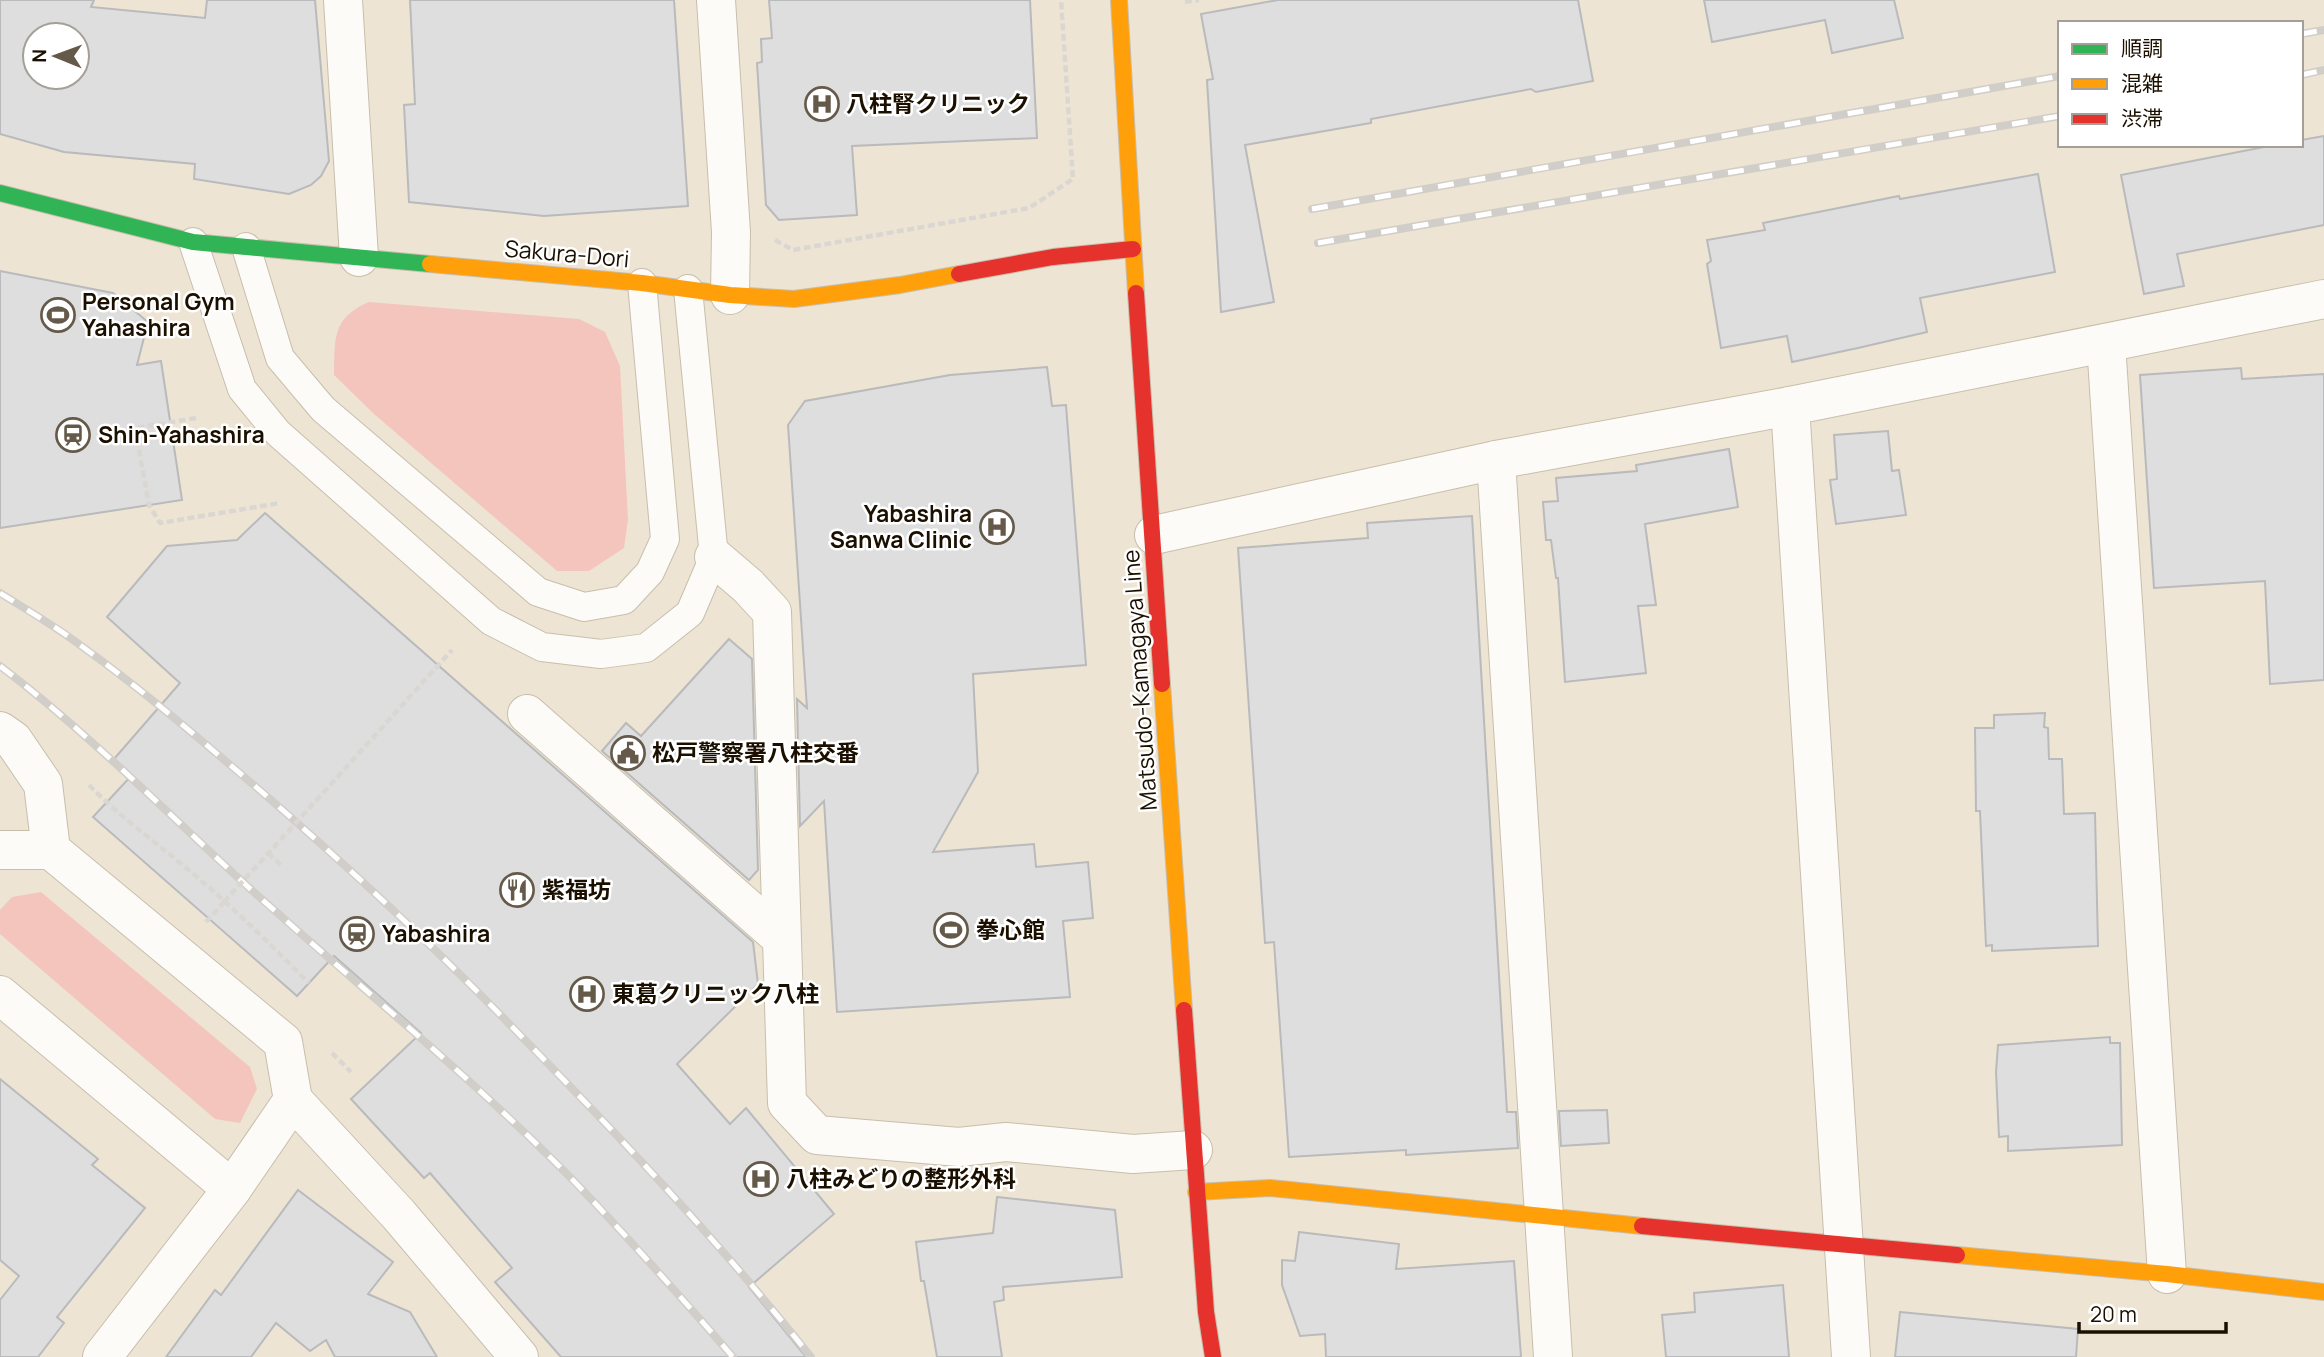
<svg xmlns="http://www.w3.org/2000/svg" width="2324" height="1357" viewBox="0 0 2324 1357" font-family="Manrope,'Noto Sans JP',sans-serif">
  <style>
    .green { fill: #f4c5bd }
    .building { fill: #dedede; stroke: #b9babc; stroke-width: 2; fill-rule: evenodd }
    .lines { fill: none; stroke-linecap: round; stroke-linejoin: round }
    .lane-casing { stroke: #c8beac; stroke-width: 30 }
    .street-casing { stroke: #c8beac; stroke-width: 40 }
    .fast-casing { stroke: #c8beac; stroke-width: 18 }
    .slow-casing { stroke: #c8beac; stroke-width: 18 }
    .jam-casing { stroke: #c8beac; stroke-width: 18 }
    .path { stroke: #dad7d2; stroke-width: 4.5; stroke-dasharray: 7 3.5; stroke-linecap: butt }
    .lane { stroke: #fcfbf8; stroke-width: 28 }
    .street { stroke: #fcfbf8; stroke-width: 38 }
    .fast { stroke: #30b455; stroke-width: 16 }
    .slow { stroke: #ff9f0a; stroke-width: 16 }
    .jam { stroke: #e5322d; stroke-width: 16 }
    .rail-casing { stroke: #d1cec9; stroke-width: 8 }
    .rail { stroke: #fff; stroke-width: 5; stroke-dasharray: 16; stroke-linecap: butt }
    .path-bridge { stroke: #dad7d2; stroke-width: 4.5; stroke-dasharray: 7 3.5; stroke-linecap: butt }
    .labels { text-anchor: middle; stroke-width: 5; stroke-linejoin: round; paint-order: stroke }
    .poi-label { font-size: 23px; font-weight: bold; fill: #1b1000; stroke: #fff; text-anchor: start }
    .street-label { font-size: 23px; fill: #1b1000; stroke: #fff }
  </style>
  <rect width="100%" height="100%" fill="#eee4d3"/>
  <g class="green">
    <path d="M369,302l210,17 26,13 15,34 8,154 -4,28 -35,23h-32l-183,-157 -40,-39c1,-35 -3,-57 35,-73z"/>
    <polygon points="41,892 250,1067 257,1089 240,1123 215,1119 0,934 0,910 12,897"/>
  </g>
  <g class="building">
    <path d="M0,0h94l-3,7 114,11 2,-18h108l14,161 -8,15 -10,9 -22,9 -95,-15 1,-15 -131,-12 -64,-18zM35,35h42v42h-42z"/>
    <polygon points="410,0 674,0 688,206 544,216 409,202 404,105 415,104"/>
    <polygon points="769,0 1030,0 1037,138 852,146 857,215 779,220 766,205 757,63 762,62 761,39 772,38"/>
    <polygon points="1278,0 1578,0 1593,81 1536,92 1531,89 1371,119 1371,123 1245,145 1274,302 1221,312 1207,80 1213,79 1201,14"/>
    <polygon points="1704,0 1894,0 1903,38 1832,53 1825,20 1712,42"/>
    <polygon points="2324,136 2324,225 2177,254 2184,286 2144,294 2121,175 2274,145 2301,145 2301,140"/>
    <polygon points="2038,174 2055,272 1920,298 1927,332 1858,348 1792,362 1787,336 1721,348 1707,264 1711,261 1707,240 1765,230 1763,223 1899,196 1900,199"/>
    <polygon points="0,271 113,293 148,322 137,365 161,361 182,500 0,528"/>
    <polygon points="1047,367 1052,406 1066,405 1086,665 973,674 978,772 933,852 1034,844 1036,867 1088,862 1093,918 1063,921 1070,997 837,1012 824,801 800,826 797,699 807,708 788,425 805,401 950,375"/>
    <polygon points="2241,368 2242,379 2324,374 2324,680 2270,684 2265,581 2154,588 2140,375"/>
    <polygon points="1888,431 1892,471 1899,470 1906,515 1836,524 1830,480 1837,479 1834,435"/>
    <polygon points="1729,449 1738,507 1645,524 1656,605 1638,606 1646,673 1565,682 1558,578 1556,578 1551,540 1546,540 1543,502 1558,501 1556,478 1637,471 1636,465"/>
    <polygon points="265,513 753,942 758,984 677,1064 730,1124 746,1108 834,1214 749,1287 806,1357 561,1357 495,1282 512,1268 430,1173 424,1178 351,1099 421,1033 334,956 297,996 93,817 132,775 114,759 180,683 107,617 167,546 237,540"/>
    <polygon points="1472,516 1507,1112 1516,1112 1518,1148 1406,1155 1406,1150 1289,1157 1274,942 1265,943 1238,548 1368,538 1367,523"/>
    <polygon points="729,639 752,659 758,870 749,880 602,751 626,723 641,736"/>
    <polygon points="2045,713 2044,727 2048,728 2049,759 2062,759 2064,814 2095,813 2098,946 1992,951 1992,945 1986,946 1980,811 1976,811 1975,728 1994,728 1994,715"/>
    <polygon points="2110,1037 2110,1043 2120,1043 2122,1145 2008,1151 2008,1136 1999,1137 1996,1072 1998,1045"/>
    <polygon points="0,1079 98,1159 92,1165 145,1208 57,1317 64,1323 38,1357 0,1357 0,1300 19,1276 0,1260"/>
    <polygon points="1607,1110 1609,1143 1561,1146 1559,1111"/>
    <polygon points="298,1190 393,1262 368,1294 410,1312 437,1357 335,1357 326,1340 310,1351 276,1323 251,1357 166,1357 215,1290 221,1295"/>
    <polygon points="997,1197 1115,1210 1122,1277 1003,1287 1004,1300 994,1302 1002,1357 937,1357 924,1281 921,1281 916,1242 993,1233"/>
    <polygon points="1299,1232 1399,1244 1396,1269 1514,1261 1521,1357 1326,1357 1325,1334 1300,1336 1282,1285 1282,1260 1295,1261"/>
    <polygon points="1783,1285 1789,1357 1666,1357 1662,1315 1695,1312 1694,1293"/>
    <polygon points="1900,1312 2078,1329 2076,1357 1895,1357"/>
  </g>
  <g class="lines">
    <g class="lane-casing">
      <g id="lane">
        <polyline points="193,242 242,389 278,433 491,621 542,647 601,654 646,648 690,613 714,557 688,289"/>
        <polyline points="246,247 280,358 323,409 538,592 584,607 624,600 650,572 665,539 642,283"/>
      </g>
    </g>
    <g class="street-casing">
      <g id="street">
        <polyline points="343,0 359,257"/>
        <polyline points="716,0 731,232 730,295"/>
        <polyline points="2106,343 2167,1274"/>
        <polyline points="1790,406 1851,1357"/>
        <polyline points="1496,460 1553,1357"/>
        <polyline points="1154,535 1496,460 1790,406 2324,299"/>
        <polyline points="714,557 748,586 772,612 787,1103 817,1135 959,1147 1006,1142 1133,1154 1193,1150"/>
        <polyline points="527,714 780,937"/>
        <polyline points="0,731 13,740 43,784 51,850"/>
        <polyline points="0,850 51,850 283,1042 293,1100 232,1189 102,1357"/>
        <polyline points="0,995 232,1189"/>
        <polyline points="293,1100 399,1215 519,1357"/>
      </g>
    </g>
    <g class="fast-casing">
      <polyline id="fast" points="0,193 193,242 430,264"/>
    </g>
    <g class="slow-casing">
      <g id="slow">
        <polyline points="1119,0 1136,293"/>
        <polyline points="430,264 642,283 730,295 794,299 900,285 959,274"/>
        <polyline points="1162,684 1184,1010"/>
        <polyline points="1196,1192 1270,1188 1642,1226"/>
        <polyline points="1957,1255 2167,1274 2324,1292"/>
      </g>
    </g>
    <g class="jam-casing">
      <g id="jam">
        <polyline points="959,274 1053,257 1133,249"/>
        <polyline points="1136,293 1162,684"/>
        <polyline points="1184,1010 1206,1312 1213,1357"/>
        <polyline points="1642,1226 1957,1255"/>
      </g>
    </g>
    <g class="path">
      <polyline points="1185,2 1199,0"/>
      <polyline points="775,240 793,250 1029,208 1073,179 1061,0"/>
      <polyline points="196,418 135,428 149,505 160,523 280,503"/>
      <path d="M89,785c31,32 68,58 102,87 42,35 80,73 118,111"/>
      <polyline points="323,793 452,650"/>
      <polyline points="268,853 283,867"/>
      <polyline points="206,922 224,902"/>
      <polyline points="332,1053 351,1072"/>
    </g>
    <use href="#lane" class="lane"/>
    <use href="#street" class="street"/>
    <use href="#fast" class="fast"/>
    <use href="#slow" class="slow"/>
    <use href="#jam" class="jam"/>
    <g class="rail-casing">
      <g id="rail">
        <polyline points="2301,34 2324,30"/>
        <polyline points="2301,75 2324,70"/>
        <polyline points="1312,209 2060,76"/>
        <polyline points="1318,243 2060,116"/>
        <path d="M0,593c27,17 55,33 80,52 56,40 109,85 162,130 97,83 190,169 279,261 101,103 200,208 290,321"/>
        <path d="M0,666c91,69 172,152 256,228 105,94 215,183 314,283 56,58 110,119 163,180"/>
      </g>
    </g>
    <use href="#rail" class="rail"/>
    <polyline class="path-bridge" points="224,902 323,793"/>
  </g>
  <defs>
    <g id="hospital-ring" transform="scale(1.75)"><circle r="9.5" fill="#fff" stroke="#655a4a" stroke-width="1.5"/><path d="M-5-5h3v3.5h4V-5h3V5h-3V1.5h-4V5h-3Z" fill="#655a4a"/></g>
    <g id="stadium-ring" transform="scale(1.75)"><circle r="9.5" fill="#fff" stroke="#655a4a" stroke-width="1.5"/><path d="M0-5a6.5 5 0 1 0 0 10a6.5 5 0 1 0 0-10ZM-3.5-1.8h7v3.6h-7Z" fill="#655a4a"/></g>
    <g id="station-ring" transform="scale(1.75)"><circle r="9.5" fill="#fff" stroke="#655a4a" stroke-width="1.5"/><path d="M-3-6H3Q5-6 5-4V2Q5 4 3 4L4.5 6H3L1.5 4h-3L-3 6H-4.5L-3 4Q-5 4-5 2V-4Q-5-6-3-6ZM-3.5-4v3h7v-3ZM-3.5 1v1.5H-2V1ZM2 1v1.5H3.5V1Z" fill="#655a4a"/></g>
    <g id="civic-ring" transform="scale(1.75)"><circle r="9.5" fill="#fff" stroke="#655a4a" stroke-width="1.5"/><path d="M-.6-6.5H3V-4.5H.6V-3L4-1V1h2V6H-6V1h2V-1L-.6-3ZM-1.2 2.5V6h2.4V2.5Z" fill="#655a4a"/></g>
    <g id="restaurant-ring" transform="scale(1.75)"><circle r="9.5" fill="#fff" stroke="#655a4a" stroke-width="1.5"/><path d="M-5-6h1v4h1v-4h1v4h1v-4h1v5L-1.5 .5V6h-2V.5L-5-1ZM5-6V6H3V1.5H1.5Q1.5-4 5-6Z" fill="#655a4a"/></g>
  </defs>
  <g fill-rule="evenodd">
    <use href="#hospital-ring" x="822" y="104"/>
    <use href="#stadium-ring" x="58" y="315"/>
    <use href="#station-ring" x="73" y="435"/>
    <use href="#hospital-ring" x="997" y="527"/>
    <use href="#civic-ring" x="628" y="753"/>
    <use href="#restaurant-ring" x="517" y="890"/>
    <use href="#stadium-ring" x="951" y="930"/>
    <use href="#station-ring" x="357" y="934"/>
    <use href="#hospital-ring" x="587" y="994"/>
    <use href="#hospital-ring" x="761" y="1179"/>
  </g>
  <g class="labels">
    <g class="poi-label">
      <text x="846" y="112">八柱腎クリニック</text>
      <text x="82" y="310">Personal Gym<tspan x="82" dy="26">Yahashira</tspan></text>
      <text x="98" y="443">Shin-Yahashira</text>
      <text x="972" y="522" text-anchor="end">Yabashira<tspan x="972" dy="26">Sanwa Clinic</tspan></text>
      <text x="652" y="761">松戸警察署八柱交番</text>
      <text x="542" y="898">紫福坊</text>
      <text x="976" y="938">拳心館</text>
      <text x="382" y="942">Yabashira</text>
      <text x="612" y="1002">東葛クリニック八柱</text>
      <text x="786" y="1187">八柱みどりの整形外科</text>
    </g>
    <g class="street-label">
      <text transform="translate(567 254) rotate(5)" y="8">Sakura-Dori</text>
      <text transform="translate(1140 680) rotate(-94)" y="8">Matsudo-Kamagaya Line</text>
    </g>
  </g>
  <rect x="2058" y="21" width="245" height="126" fill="#ffffff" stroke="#a49f99" stroke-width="2"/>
  <rect x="2072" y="44" width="35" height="10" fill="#30b455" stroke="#a49f99" stroke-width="2"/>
  <text x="2121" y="56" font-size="21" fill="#1b1000">順調</text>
  <rect x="2072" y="79" width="35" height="10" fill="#ff9f0a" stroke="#a49f99" stroke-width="2"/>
  <text x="2121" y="91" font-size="21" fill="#1b1000">混雑</text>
  <rect x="2072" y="114" width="35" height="10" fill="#e5322d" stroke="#a49f99" stroke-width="2"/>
  <text x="2121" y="126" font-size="21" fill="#1b1000">渋滞</text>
  <g transform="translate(56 56) rotate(271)"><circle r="33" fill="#ffffff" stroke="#a49f99" stroke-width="2"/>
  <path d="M0-5L12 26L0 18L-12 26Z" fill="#655a4a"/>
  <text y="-10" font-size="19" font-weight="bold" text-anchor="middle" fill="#1b1000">N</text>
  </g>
  <path d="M2079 1322v10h147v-10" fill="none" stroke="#1b1000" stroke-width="3.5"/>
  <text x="2090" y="1322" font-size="21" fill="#1b1000" stroke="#ffffff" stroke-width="5" paint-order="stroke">20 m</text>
</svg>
